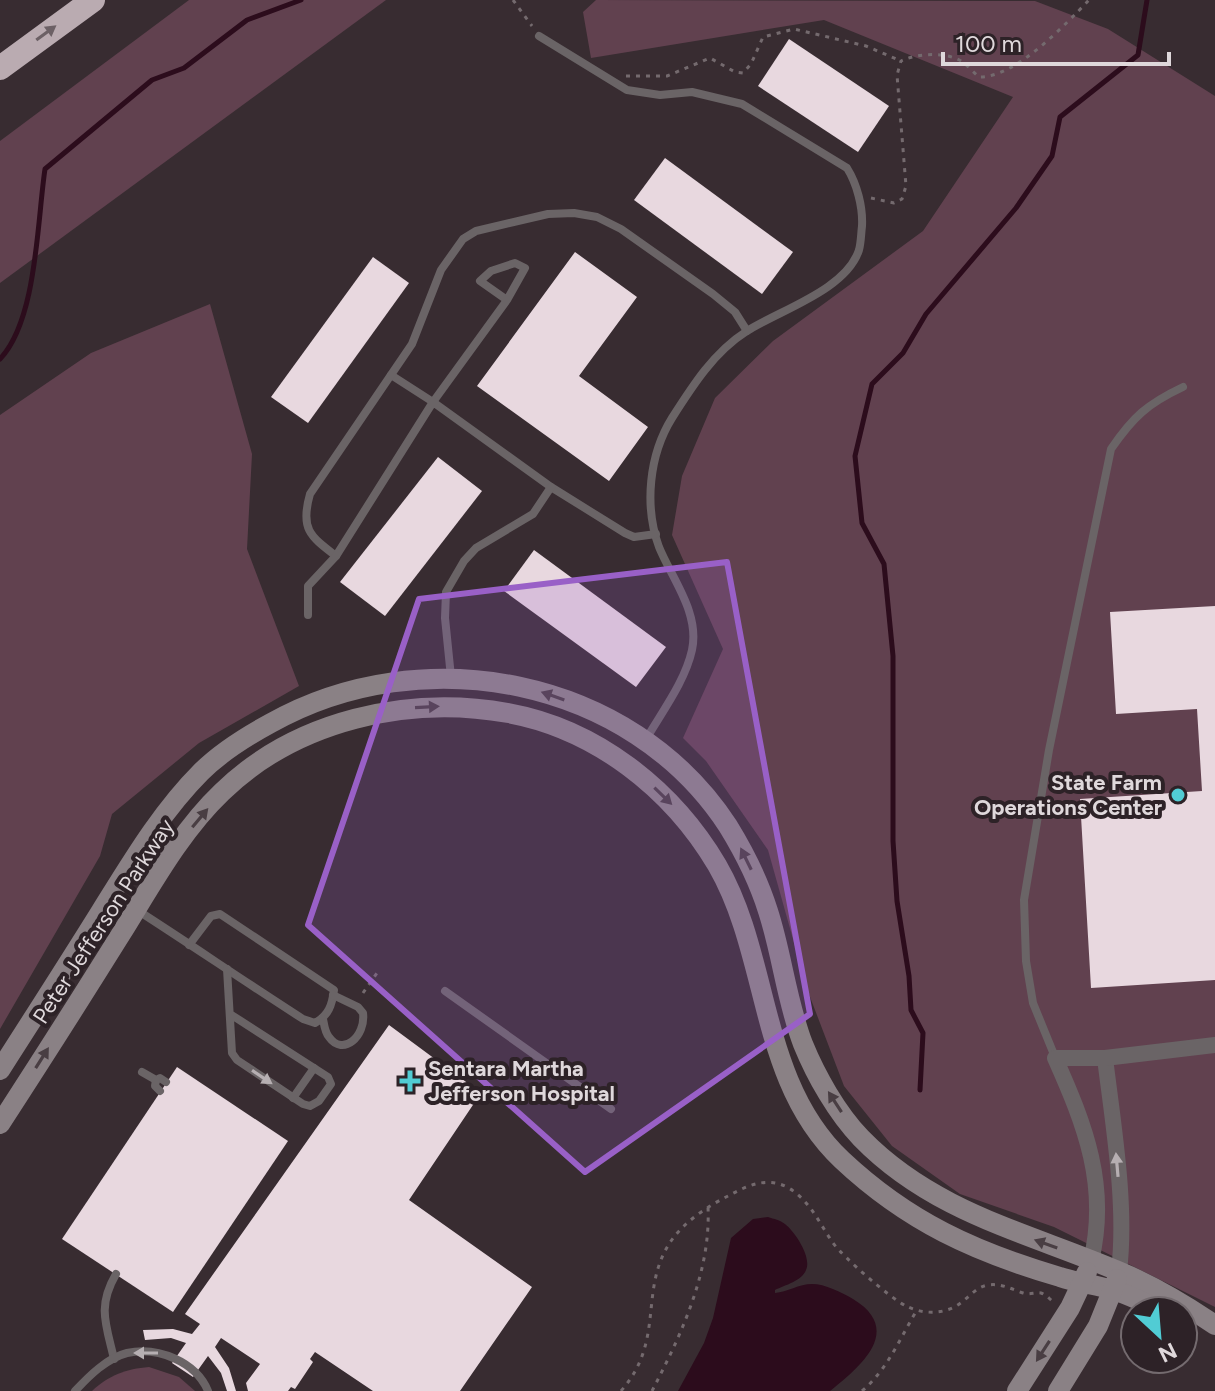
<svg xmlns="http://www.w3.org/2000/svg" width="1215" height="1391" viewBox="0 0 1215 1391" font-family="Figtree,sans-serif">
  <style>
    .green { fill: #61414f }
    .water { fill: #2c0c1c }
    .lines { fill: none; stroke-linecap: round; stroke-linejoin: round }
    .stream { stroke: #2c0c1c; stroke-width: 5 }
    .building { fill: #e8d8df }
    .path { stroke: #746a6e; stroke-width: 3; stroke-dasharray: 4 6; stroke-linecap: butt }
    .lane { stroke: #6a6466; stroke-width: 8 }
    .street { stroke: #6a6466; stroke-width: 16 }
    .secondary { stroke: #8a8185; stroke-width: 20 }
    .highway { stroke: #baabb1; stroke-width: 24 }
    .oneway { fill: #6c6065 }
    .oneway2 { fill: #493e43 }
    .oneway3 { fill: #b6afb2 }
    .marked { fill: #9960c7; fill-opacity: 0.2; stroke: #9960c7; stroke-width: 6; stroke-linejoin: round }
    .poi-dot { fill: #51ccd4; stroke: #2d2227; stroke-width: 3 }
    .labels { text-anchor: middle; stroke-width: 8; stroke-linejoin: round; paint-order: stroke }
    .poi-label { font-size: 22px; font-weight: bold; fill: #dfd8db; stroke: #2d2227; text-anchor: end }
    .street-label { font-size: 22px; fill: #dfd8db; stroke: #2d2227 }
  </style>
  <rect width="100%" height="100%" fill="#382c31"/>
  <g class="green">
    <polygon points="189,0 386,0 0,283 0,141"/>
    <polygon points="596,0 1035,1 1108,29 1215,96 1215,1307 1054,1227 960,1194 892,1146 844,1086 807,989 768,850 706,761 683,738 723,649 672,535 682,476 715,398 773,341 923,231 1013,97 824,20 591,58 583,12"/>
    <polygon points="210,304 252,454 247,549 299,686 199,743 112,814 100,856 0,1029 0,415 91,353"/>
    <path d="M149,1367l30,10 16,14h-103c17,-16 34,-22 57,-24z"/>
  </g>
  <path class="water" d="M768,1217c6,2 12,3 17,7 10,8 27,33 21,46 -4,11 -21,15 -31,20v3c12,-1 24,-9 37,-9 13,0 29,8 41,15 51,31 8,67 -23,92h-152l26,-48 9,-25 18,-80 22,-19z"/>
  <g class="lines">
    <g class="stream">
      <path d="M0,359c37,-39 37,-137 45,-190l107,-89 32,-12 63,-48 54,-20"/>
      <polyline points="920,1090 923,1033 911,1010 909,976 897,901 893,841 893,656 884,564 862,523 855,456 872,384 903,353 926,314 1016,208 1052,156 1060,117 1138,55 1147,0"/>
    </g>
  </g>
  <g class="building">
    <polygon points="789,39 889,106 858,152 758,86"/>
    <polygon points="665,158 793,252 762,294 634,200"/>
    <polygon points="575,252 637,297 579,376 648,427 609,481 477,386"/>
    <polygon points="373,257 409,283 308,423 271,397"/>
    <polygon points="438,457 482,491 385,616 340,582"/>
    <polygon points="534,550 666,647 636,687 504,591"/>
    <polygon points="1215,606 1215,980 1091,988 1080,799 1202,791 1197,709 1116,714 1110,612"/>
    <polygon points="389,1025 481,1093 409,1200 532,1287 460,1391 373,1391 315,1352 310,1359 313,1362 295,1389 291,1387 288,1391 248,1391 246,1383 260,1364 221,1338 215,1347 229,1368 236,1391 227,1391 221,1373 208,1356 193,1377 172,1363 186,1343 171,1338 145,1340 143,1330 173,1329 192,1334 200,1324 185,1314"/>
    <polygon points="177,1067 288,1141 173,1312 62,1239"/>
  </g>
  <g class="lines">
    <g class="path">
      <polyline points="513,0 532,26"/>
      <polyline points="626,76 667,76 710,58 735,72 743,73 751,64 763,37 794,29 866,46 901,61"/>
      <path d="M871,198l23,5 8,-4 4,-13 -9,-111 4,-14c17,-8 47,-10 63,2 5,4 10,10 15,14 36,1 86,-52 110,-77"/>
      <polyline points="363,993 379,970"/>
      <path d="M621,1391c44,-50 18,-99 48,-147 14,-22 39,-38 61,-49 18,-10 37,-18 57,-8 23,13 32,36 46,56 10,14 57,55 73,63 18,9 41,9 57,-5 8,-6 14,-14 25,-16 13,-2 23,4 35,8 6,2 12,-1 18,0 6,2 9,7 14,10"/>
      <path d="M652,1391c29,-56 59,-119 56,-184"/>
      <path d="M862,1391c26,-22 38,-53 55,-81"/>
    </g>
    <g class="lane">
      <path d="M539,36l88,54 33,5 32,-3 50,12 105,64c10,16 16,39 15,58 -1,8 -1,17 -3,24 -13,40 -79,60 -112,81 -33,21 -54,54 -75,87 -23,37 -28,88 -13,129 13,32 41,66 33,103 -7,32 -31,63 -47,91"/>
      <polyline points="391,375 433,402 507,300 525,268 515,263 491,271 480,281 507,300"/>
      <path d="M336,556c-26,-20 -36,-27 -26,-62l102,-150 29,-74 22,-31 13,-8 72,-17 26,-1 23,4 24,12 92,65 22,18 12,19"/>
      <polyline points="308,615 308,586 336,556 433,402 551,487 625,533 634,537 656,534"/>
      <polyline points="451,677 445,618 446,592 464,561 476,548 533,514 551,487"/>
      <path d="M112,894c65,41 127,84 191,125l12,4c14,-8 17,-18 19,-33l-114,-76 -9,2 -22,29"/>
      <polyline points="227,969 232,1053 237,1060 303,1104 310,1106 319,1101 331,1084 328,1077 230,1014"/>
      <polyline points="445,991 611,1109"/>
      <path d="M323,1019c1,5 2,14 6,18 14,20 37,-1 34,-24l-5,-6 -25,-12"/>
      <path d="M1055,1057l-22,-54 -7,-42 -2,-61 25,-150 62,-301c22,-32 36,-45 72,-62"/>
      <polyline points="142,1072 156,1080 160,1078 166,1082"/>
      <polyline points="156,1080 155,1086 160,1091"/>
      <polyline points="293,1098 314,1068"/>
      <path d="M114,1359c-8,-35 -17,-52 2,-85"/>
      <path d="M75,1391c14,-15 32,-33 52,-38 31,-7 69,9 81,38"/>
    </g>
    <g class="street">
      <path d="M1105,1058c8,66 22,147 14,213"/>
      <path d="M1091,1261c18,-75 -6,-136 -36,-203h50l110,-13"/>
    </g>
    <g class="secondary">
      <path d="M0,1070c34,-53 68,-106 101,-159 30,-48 60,-99 100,-139 20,-20 46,-36 70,-49 151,-85 360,-46 457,103 16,26 31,56 40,85 14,43 19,92 35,133 13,32 34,69 58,94 72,74 165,94 257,133 34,14 66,33 97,54"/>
      <path d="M0,1124c41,-63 81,-126 121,-190 30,-48 59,-102 101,-142 74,-72 186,-97 286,-79 88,16 164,76 209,152 54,93 41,216 125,295 66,62 133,92 218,117 18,6 38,8 56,14 16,5 31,13 46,20"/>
      <polyline points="1017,1391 1070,1308 1087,1272"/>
      <polyline points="1058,1391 1098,1326 1117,1279"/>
    </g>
    <polyline class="highway" points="0,68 93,0"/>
  </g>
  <defs><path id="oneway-solid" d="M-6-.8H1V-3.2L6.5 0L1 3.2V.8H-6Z" transform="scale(2)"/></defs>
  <use class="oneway" href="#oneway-solid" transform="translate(46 33) rotate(-36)"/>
  <g class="oneway2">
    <use href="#oneway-solid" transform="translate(553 696) rotate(-161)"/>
    <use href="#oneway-solid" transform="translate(427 707) rotate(-3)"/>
    <use href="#oneway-solid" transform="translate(663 796) rotate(44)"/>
    <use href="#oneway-solid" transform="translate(200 818) rotate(-50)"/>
    <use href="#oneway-solid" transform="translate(746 859) rotate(-116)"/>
    <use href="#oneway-solid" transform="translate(42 1058) rotate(-58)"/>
    <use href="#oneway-solid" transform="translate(835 1102) rotate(-123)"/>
    <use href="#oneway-solid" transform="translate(1046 1244) rotate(-160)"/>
    <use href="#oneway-solid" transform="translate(1043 1351) rotate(123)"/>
  </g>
  <g class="oneway3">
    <use href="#oneway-solid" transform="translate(262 1077) rotate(34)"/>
    <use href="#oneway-solid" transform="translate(1117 1165) rotate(-95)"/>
    <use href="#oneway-solid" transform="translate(146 1353) rotate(180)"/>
  </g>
  <path class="marked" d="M727,562l83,452 -225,158 -277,-247 111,-326z"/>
  <g class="poi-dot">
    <circle cx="1178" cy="795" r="8"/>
    <path d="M406 1069h8v8h8v8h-8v8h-8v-8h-8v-8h8z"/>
  </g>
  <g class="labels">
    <g class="poi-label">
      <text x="1162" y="790">State Farm<tspan x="1162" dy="25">Operations Center</tspan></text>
      <text x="428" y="1076" text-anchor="start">Sentara Martha<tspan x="428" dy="25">Jefferson Hospital</tspan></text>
    </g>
    <g class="street-label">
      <text transform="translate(103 921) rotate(-57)" y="8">Peter Jefferson Parkway</text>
    </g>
  </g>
  <g transform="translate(1159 1335) rotate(154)"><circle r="38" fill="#2d2227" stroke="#746b6f" stroke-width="2"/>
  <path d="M0-6L14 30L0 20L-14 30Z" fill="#51ccd4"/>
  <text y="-12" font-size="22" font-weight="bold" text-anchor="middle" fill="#dfd8db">N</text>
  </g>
  <path d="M943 52v12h226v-12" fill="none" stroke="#dfd8db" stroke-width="4"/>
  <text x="955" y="52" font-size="24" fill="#dfd8db" stroke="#2d2227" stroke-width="6" paint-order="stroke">100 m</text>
</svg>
